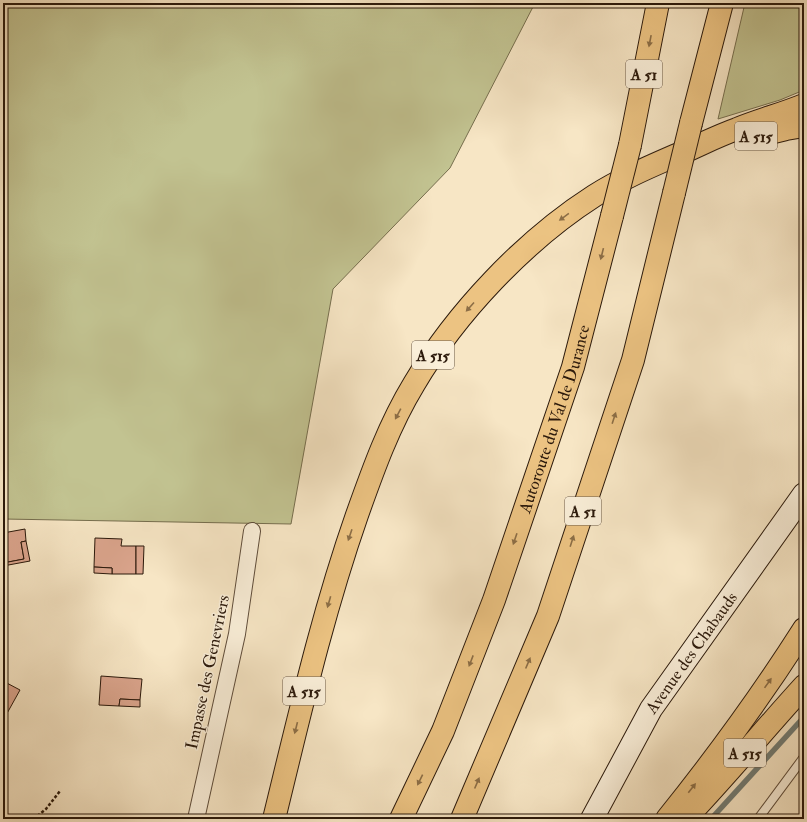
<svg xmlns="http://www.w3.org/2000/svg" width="807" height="822" viewBox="0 0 807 822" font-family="'IM FELL Double Pica',serif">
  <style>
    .green { fill: #c2c391; stroke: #766e4e }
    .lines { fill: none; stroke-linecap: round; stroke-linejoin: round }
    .stream { stroke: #717c75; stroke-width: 5.5 }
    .building { fill: #daa48c; stroke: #2b190b }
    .lane-casing { stroke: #5e4c3a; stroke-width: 10 }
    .street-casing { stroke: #5e4c3a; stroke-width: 18 }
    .secondary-casing { stroke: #2b190b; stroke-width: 24 }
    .highway-casing { stroke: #2b190b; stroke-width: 24 }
    .path { stroke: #2b190b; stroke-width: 2.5; stroke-dasharray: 3 2; stroke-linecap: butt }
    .lane { stroke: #faefd9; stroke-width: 8 }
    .street { stroke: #faefd9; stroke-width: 16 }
    .secondary { stroke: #faefd9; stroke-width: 22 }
    .highway { stroke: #ecc382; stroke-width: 22 }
    .highway-bridge-casing { stroke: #2b190b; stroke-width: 24; stroke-linecap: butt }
    .highway-bridge { stroke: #ecc382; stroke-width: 22 }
    .oneway { fill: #8c6e46 }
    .labels { text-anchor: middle; stroke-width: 3; stroke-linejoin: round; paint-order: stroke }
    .shield { fill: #faefd9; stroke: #695949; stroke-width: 1 }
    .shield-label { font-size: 16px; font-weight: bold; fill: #2b190b }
    .street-label { font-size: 17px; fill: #2b190b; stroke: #faefd9 }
  </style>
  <rect width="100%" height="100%" fill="#f7e6c5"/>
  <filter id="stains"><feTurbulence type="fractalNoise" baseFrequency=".005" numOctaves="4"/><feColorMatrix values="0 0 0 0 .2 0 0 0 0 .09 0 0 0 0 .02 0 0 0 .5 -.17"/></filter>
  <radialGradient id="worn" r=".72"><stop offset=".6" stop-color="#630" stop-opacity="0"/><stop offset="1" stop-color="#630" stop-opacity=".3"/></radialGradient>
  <g class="green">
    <polygon points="3,3 535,3 450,168 333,289 291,524 3,519"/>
    <polygon points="745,3 804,3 804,90 780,100 718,119"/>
  </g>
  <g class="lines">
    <polyline class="stream" points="711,819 804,717"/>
  </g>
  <g class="building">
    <polygon points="25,529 26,541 21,542 24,559 3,563 3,533"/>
    <polygon points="95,538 122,539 121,546 136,546 136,574 112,574 112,568 94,567"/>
    <polygon points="26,541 30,561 3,566 3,563 24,559 21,542"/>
    <polygon points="136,546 144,546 143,574 136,574"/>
    <polygon points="94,567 112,568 112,574 94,573"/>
    <polygon points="101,676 142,679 140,700 120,699 119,706 99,705"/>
    <polygon points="3,681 20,690 5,717 3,716"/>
    <polygon points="120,699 140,700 140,707 119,706"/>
  </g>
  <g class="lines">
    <g class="lane-casing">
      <polyline id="lane" points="758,819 804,757"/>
    </g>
    <g class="street-casing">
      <polyline id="street" points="196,819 237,634 252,531"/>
    </g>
    <g class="secondary-casing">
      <g id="secondary">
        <path id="s1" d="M592,819l59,-110 153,-215"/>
      </g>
    </g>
    <g class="highway-casing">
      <g id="highway">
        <polyline points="691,123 722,3"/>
        <polyline points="749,138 786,129 804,126"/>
        <polyline points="630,145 658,3"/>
        <path d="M274,819c25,-102 48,-204 83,-304 16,-45 32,-90 57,-131 42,-71 110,-143 180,-188 30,-19 62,-32 94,-46 16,-7 32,-15 49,-21 22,-9 45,-15 67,-24"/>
        <path id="s2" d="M401,819l42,-88 51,-131 79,-233 39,-151"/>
        <polyline points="462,819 548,616 633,360 674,193"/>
        <path d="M667,819c49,-61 95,-124 137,-190"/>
        <path d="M685,819c41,-43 79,-89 119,-133"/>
      </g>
    </g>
    <polyline class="path" points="13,819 36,817 46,809 60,791"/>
    <use href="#lane" class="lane"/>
    <use href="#street" class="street"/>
    <use href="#secondary" class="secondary"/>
    <use href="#highway" class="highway"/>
    <g class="highway-bridge-casing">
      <g id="highway-bridge">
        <polyline points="674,193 691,123"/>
        <polyline points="612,216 630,145"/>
      </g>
    </g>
    <use href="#highway-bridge" class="highway-bridge"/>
  </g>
  <defs><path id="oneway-solid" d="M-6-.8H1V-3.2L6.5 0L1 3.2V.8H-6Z"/></defs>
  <g class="oneway">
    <use href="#oneway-solid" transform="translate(650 41) rotate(101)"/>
    <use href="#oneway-solid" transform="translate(564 217) rotate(144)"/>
    <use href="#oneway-solid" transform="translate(602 254) rotate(104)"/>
    <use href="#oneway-solid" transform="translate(470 307) rotate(132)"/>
    <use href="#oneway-solid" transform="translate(398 414) rotate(118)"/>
    <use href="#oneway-solid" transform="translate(614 418) rotate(-72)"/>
    <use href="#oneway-solid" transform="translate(350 535) rotate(109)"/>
    <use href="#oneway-solid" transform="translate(515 539) rotate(109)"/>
    <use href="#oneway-solid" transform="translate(572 541) rotate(-72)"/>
    <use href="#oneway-solid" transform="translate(329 602) rotate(106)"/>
    <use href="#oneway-solid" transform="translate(471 661) rotate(111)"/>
    <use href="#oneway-solid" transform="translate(528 663) rotate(-67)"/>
    <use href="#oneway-solid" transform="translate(768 683) rotate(-55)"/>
    <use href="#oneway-solid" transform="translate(296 728) rotate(104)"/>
    <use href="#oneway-solid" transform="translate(420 780) rotate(116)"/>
    <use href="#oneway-solid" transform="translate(477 783) rotate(-67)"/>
    <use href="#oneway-solid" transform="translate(692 788) rotate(-52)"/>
  </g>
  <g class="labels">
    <g class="shield">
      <rect x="626" y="60" width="36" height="28" rx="3"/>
      <rect x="735" y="122" width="42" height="28" rx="3"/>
      <rect x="412" y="341" width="42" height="28" rx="3"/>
      <rect x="565" y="497" width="36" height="28" rx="3"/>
      <rect x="283" y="677" width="42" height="28" rx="3"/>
      <rect x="724" y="739" width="42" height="28" rx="3"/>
    </g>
    <g class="shield-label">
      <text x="644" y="80">A 51</text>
      <text x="756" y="142">A 515</text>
      <text x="433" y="361">A 515</text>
      <text x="583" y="517">A 51</text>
      <text x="304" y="697">A 515</text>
      <text x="745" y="759">A 515</text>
    </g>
    <g class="street-label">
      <text dy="6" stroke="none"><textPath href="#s2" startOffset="429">Autoroute du Val de Durance</textPath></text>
      <text dy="6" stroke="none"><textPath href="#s1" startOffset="194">Avenue des Chabauds</textPath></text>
      <text transform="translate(207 672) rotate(-78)" y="6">Impasse des Genevriers</text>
    </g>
  </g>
  <rect width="807" height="822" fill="none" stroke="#f7e6c5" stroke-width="16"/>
  <rect x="4" y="4" width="799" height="814" fill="none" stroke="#2b190b" stroke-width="2"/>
  <rect x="8" y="8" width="791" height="806" fill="none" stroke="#2b190b"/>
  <rect width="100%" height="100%" filter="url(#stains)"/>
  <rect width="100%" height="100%" fill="url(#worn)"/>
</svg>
